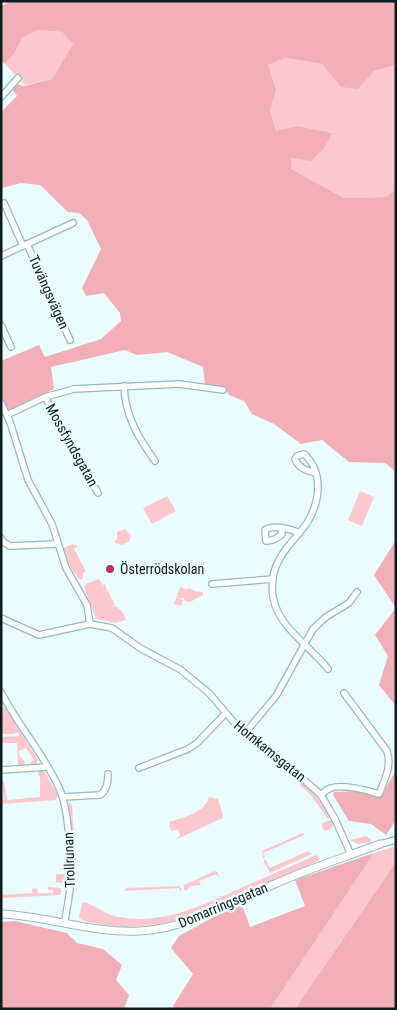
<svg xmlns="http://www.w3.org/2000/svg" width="397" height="1010" viewBox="0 0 397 1010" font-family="'Roboto Condensed',sans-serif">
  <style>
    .green { fill: #fcc8ce }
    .forest { fill: #f2afb8 }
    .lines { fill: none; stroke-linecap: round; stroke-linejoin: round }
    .minor-casing { stroke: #91bdc1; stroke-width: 8 }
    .tertiary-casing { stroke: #91bdc1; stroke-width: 9 }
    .minor { stroke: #fff; stroke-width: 5.5 }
    .tertiary { stroke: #fff; stroke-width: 7 }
    .poi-dot { fill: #c23258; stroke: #ebfcfe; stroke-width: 2 }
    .labels { text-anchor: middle; stroke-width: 5; stroke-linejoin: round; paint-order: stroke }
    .street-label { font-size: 14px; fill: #0c1d1f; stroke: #ebfcfe }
    .poi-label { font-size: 14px; fill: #0c1d1f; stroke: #ebfcfe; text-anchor: start }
  </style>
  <rect width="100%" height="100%" fill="#ebfcfe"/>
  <g class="green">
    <polygon points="38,30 62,32 73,44 52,79 25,85 5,64 14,54 23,37"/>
    <polygon points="285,58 322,64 341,87 374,71 396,65 396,189 386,197 344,198 291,169 291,157 332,133 298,126 276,132 270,111 276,90 267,65"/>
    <polygon points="360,491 374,497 362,526 348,520"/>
    <polygon points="167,496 176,511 152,524 143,508"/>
    <polygon points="125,529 131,535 129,542 121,545 114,542 117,539 117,532"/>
    <polygon points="72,544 78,546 74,549 86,571 83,573 83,579 80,580 71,568 64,551 64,548"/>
    <polygon points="99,579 103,585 105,584 107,590 105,592 108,591 115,605 111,607 116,606 124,614 126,620 115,623 96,619 84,587 86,584"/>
    <polygon points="180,587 187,590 188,588 194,590 194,591 203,592 203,595 190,602 185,601 184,598 179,598 183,600 181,606 174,604"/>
    <polygon points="1,706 6,709 38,760 36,764 31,764 31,762 34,760 26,748 19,751 20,756 25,763 23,765 18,765 17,743 1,743 1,737 19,736 19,734 17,732 14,734 1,734"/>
    <polygon points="281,764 310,788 331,817 328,819 310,794 279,767"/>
    <polygon points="43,769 58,795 56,800 1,804 1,800 4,799 1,781 4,781 7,800 40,797 40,776 38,775 38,770"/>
    <path d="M209,797l9,2 5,16v3l-50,23 7,-5 -2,-7 -7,2v-3l-2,-1 1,-5c13,-5 35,-9 39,-25z"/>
    <polygon points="69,803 72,805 76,876 73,876 70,817 67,805"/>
    <polygon points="332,819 333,826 331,829 324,831 321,824"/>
    <polygon points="303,833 304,835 263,853 265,857 263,858 262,851"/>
    <polygon points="366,836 371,839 371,842 358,844 350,840"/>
    <polygon points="396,846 396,862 295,1009 270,1009 374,853"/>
    <polygon points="308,851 312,854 270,873 264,862 264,860 266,860 270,868"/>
    <path d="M316,855l4,4 -4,3c-22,10 -45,19 -67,29 -48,22 -90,42 -144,34 -8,-2 -20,-2 -26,-7l3,-15 2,-1c13,4 22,13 35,15 43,8 82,-11 120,-28 26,-12 52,-23 77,-34z"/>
    <polygon points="215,871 218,873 219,878 216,874 199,881 201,885 190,886 186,891 184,890 184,885"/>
    <polygon points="56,874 67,874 66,881 62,883 56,882"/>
    <polygon points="179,886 182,889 180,892 179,888 124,891 126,888"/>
    <polygon points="48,887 61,888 61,895 1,898 1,895 32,893 32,889 37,888 38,893 53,893 53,890 48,890"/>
  </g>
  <g class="forest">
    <polygon points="12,1 396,1 396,65 374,71 358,89 341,87 322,64 285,58 268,65 276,90 270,111 276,131 298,126 332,133 325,147 311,161 291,158 291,169 344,198 386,197 396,189 396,472 385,463 349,462 322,440 301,444 274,424 252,414 244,401 229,395 226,389 205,385 203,367 167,352 137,355 125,350 51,367 54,389 1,415 1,361 39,345 45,357 101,339 121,321 120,313 104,293 86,296 82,288 101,249 87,220 79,213 68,212 40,185 21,183 1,188 1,112 17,96 12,89 16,84 24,86 52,79 73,44 62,32 38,30 23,37 14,54 5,64 1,61 1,6"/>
    <polygon points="396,540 396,706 379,685 388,656 375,635 396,608 374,575"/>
    <polygon points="396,770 396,820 386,835 371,824 349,821 333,795 334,792 357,791 381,797"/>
    <polygon points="374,853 270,1009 175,1009 173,1006 193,974 171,948 179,936 241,902 250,927 305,906 295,880"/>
    <polygon points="396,862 396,1009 295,1009"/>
    <polygon points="15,921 67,933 77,943 103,949 122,965 116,980 129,995 124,1009 1,1009 1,922"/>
  </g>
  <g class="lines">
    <g class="minor-casing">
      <g id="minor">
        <polyline points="1,97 18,78"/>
        <polyline points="4,203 23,246"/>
        <polyline points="27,244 70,340"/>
        <polyline points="1,256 73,223"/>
        <polyline points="1,325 11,347"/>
        <path d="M124,386c1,30 14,51 31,75"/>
        <polyline points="45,397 98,493"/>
        <polyline points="1,403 10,422 28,480 52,524 66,568 87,605 90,624"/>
        <polyline points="7,415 45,397 74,389 179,384 223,390"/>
        <path d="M316,473c-9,-2 -18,-5 -21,-14l2,-3 7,-2c20,18 16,48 3,69 -9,13 -21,23 -28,37 -6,11 -8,24 -6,37 5,30 37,49 55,72"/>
        <path d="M281,529l1,5c-5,5 -9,7 -16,7l-1,-11c8,-6 26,-1 35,3"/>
        <polyline points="1,538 3,542 10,546 58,544"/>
        <polyline points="212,584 273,579"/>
        <polyline points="1,618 39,635 90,624 112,628 140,648 181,670 209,693 238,727 284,762 321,795 335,819 351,855"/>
        <path d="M1,692c17,34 44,63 59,98 9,21 12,75 10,98 -1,12 -4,23 -5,34"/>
        <polyline points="245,733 276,696 313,629 326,617 349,603 357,592"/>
        <polyline points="139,768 188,749 197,743 225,714"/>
        <polyline points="1,770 47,767"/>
        <path d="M321,795c3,-3 6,-6 10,-7 12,-4 35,2 48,6 6,-15 13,-28 8,-43l-43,-58"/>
        <path d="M63,797l37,-2c7,-4 8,-14 8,-21"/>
        <polyline points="380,844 396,840"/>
      </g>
    </g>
    <g class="tertiary-casing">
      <path id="tertiary" d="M1,914c47,2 93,20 140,17 48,-3 92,-30 136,-48 33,-15 69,-26 103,-39"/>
    </g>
    <use href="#minor" class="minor"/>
    <use href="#tertiary" class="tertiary"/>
  </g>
  <circle class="poi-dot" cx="110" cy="569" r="5"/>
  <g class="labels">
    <g class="street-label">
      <text transform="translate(49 292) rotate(66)" y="5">Tuvängsvägen</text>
      <text transform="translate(72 445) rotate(61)" y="5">Mossfyndsgatan</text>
      <text transform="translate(270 751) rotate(39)" y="5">Hornkamsgatan</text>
      <text transform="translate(69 860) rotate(-92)" y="5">Trollrunan</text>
      <text transform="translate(223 905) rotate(-23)" y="5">Domarringsgatan</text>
    </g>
    <g class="poi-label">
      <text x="120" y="574">Österrödskolan</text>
    </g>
  </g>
  <rect width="397" height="1010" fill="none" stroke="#0c1d1f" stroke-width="5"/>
</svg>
